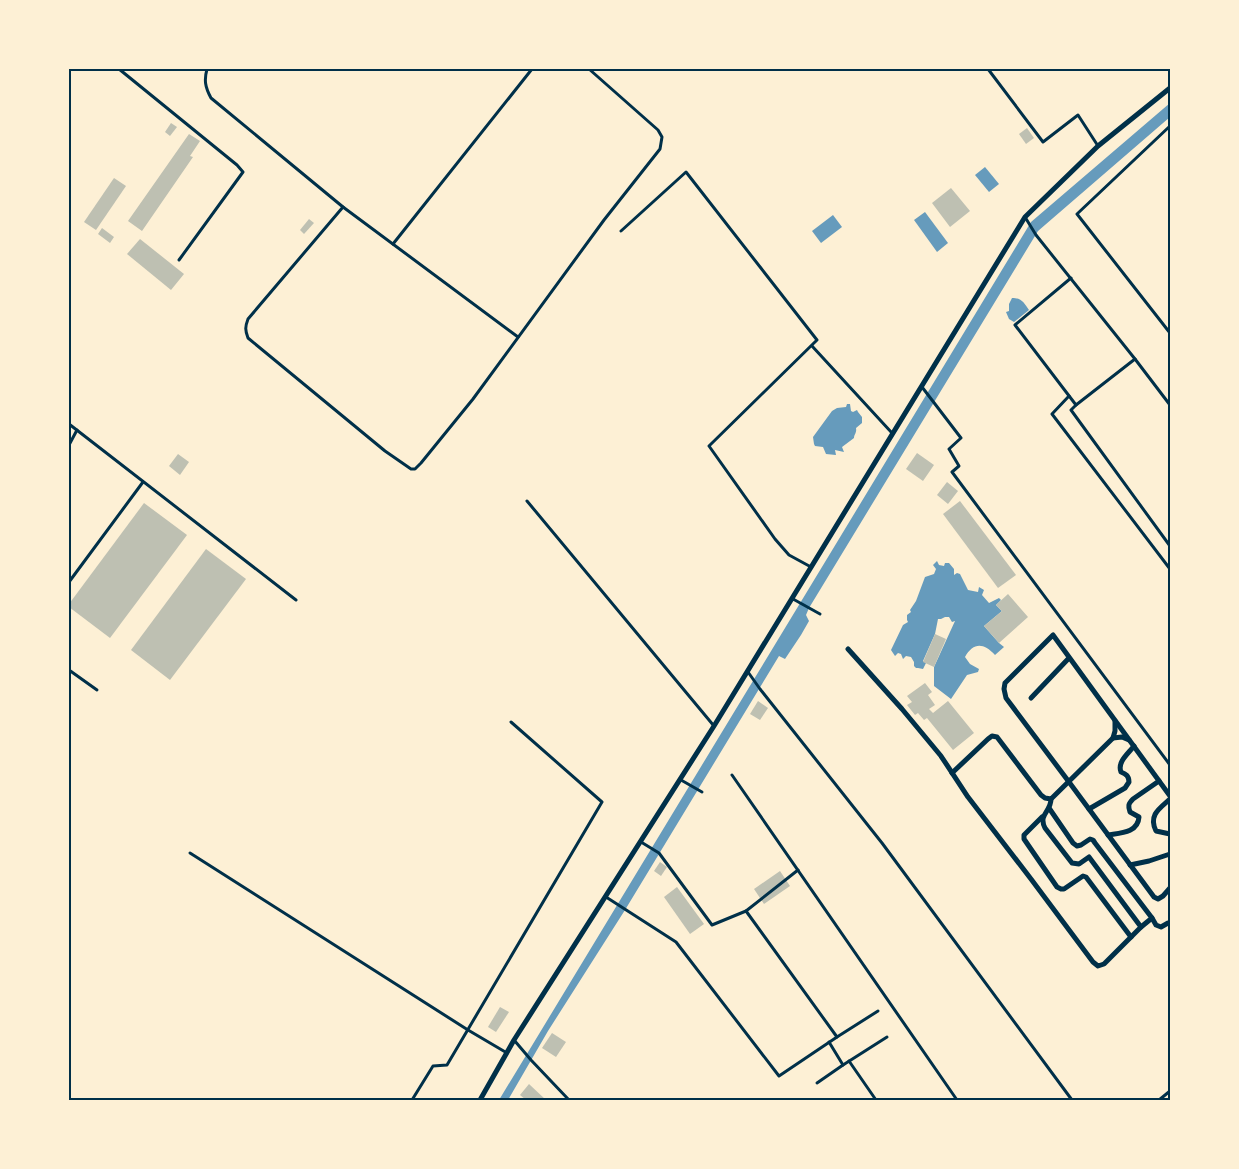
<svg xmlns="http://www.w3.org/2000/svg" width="1239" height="1169" viewBox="0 0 1239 1169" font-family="'Fira Sans',sans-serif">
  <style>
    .water { fill: #669bbc }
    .building { fill: #bec0b2 }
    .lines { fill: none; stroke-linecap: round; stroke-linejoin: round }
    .service { stroke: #003049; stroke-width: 3 }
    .minor { stroke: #003049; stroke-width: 5 }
    .neatline { fill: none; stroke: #003049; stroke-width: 2 }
  </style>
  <rect width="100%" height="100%" fill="#fdf0d5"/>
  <g class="water">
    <polygon points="1170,103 1170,117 1038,231 809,608 806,615 809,621 801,635 785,659 779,656 625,910 548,1031 508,1100 499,1100 1031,222"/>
    <polygon points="985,167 999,184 989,192 975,175"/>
    <polygon points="925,212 948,243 937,252 914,220"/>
    <polygon points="833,215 842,227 821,243 812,231"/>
    <path d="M1012,298c10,0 12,5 17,12l-15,12 -5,-3 -3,-7 3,-1v-7z"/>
    <path d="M847,404h3l1,7 2,1 4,-2 1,2 4,5v6l-6,5c1,5 -2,6 -2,10l-12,9 2,5 -9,-2 1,5 -10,-1 -3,-7 -8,-1 -1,-2 -1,-7 19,-26 5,-3 9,-1z"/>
    <path d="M937,561l2,4 5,1 1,-3h4l5,6v6l3,-2 3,1 8,16 10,2 1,-5 5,3 -2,5 7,8 10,-5 2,2 -5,5 6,6 -18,15 15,17 5,4 -9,8c-12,-13 -22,-12 -30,2l5,7 9,5 -1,3 -11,3 -16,24 -17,-13v-19l21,-46 -3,1 -3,-5h-4l-4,2h-3l-3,15 -12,27 3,2 -3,6 -5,-1h-2l-2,-2v-4l-3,-5 -5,-1 -3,3 -2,-5 -3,-1 -3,3 -4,-6 12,-25 5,-3 -1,-2v-5l4,-3 -1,-2 6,-9 9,-24 9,-3 2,-5 -3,-4z"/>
  </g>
  <g class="building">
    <polygon points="171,123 177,127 170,136 165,132"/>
    <polygon points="1027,128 1034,138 1026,144 1019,134"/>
    <polygon points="189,134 200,141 190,156 193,157 142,231 128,221"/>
    <polygon points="114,178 126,186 96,230 84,222"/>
    <polygon points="951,188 970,211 950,227 932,203"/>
    <polygon points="309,219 314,223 304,234 300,230"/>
    <polygon points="102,228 114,237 110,243 98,234"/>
    <polygon points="140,239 184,274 171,290 127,254"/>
    <polygon points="917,453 934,465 923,481 906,469"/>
    <polygon points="178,454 189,462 180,475 169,466"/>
    <polygon points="947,482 958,491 948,504 937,495"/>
    <polygon points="960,501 1016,575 998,588 943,514"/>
    <polygon points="144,503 187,535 110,638 69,607 69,604"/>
    <polygon points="206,549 246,579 170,680 131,650"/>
    <polygon points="1008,594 1028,617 999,643 984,626 1002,611 996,605"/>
    <polygon points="935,634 946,639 934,667 923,662"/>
    <polygon points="925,683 932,692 928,695 935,705 929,709 933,713 948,701 974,733 953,750 927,718 924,720 918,713 915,715 907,705 912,702 907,696"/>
    <polygon points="758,701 768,708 760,720 750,714"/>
    <polygon points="660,862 667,867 661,876 654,871"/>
    <polygon points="780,871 790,886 764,904 754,889"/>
    <polygon points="677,887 704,924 690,934 664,897"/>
    <polygon points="500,1007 509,1012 496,1032 488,1027"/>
    <polygon points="552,1033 566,1042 556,1057 542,1048"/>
    <polygon points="529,1084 546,1100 526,1100 520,1095"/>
  </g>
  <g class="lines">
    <g class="service">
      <polyline points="119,69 237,165 243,172 179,260"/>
      <path d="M207,69c-3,11 -2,18 4,29l132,109 175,130"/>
      <polyline points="988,69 1043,142 1078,115 1098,146"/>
      <polyline points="1170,126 1077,214 1170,333"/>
      <path d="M343,207l-95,112c-3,8 -3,11 0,19l137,113 26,18h4l6,-6 52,-64 131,-179 56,-71 2,-12 -4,-7 -69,-61"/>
      <polyline points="1025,217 1036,235 1135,359 1170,405"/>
      <polyline points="621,231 686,172 817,340 709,446 775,539 789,555 811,567"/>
      <polyline points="393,244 532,69"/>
      <polyline points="1071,278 1015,325 1076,405 1135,359"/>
      <polyline points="812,346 892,433"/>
      <polyline points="922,387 961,438 949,449 959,466 952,472 1170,765"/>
      <polyline points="1069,396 1052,414 1170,569"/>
      <polyline points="1076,405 1071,410 1170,546"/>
      <polyline points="69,424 296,600"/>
      <polyline points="69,445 77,430"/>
      <polyline points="527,501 714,726"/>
      <polyline points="69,582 143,482"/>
      <polyline points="793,599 820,614"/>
      <polyline points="69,670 97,690"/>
      <polyline points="748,672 760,689 882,843 1072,1100"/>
      <polyline points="732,775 957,1100"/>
      <polyline points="681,780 702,792"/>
      <polyline points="190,853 468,1030 507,1053"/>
      <polyline points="606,897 676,942 779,1076 837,1037 746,911 712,925 659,853 641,842"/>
      <polyline points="746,911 798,870"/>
      <polyline points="837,1037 878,1011"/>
      <polyline points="514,1040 531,1060 569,1100"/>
      <polyline points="849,1061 876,1100"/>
      <polyline points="843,1065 887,1037"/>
      <polyline points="817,1083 843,1065 829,1042"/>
      <polyline points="412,1100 433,1066 447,1065 602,802 511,722"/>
      <polyline points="1159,1100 1170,1091"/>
    </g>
    <g class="minor">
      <path d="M848,649l54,60 39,47 27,41 63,82 62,83 5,4 6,-2 37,-37 -52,-70 -10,7 -7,-1 -27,-35c-7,-14 6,-16 6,-29"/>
      <polyline points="1031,698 1069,658"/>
      <polyline points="1113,738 1122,737 1129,740"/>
      <polyline points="952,773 988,739 992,736 997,737 1041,795 1045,798 1051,799 1113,738 1115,731 1115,721"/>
      <polyline points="1170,796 1053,635 1005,683 1004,689 1006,698 1069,782 1154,897 1158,899 1163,896 1170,888"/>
      <path d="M1170,799c-10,9 -22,16 -14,32l14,3"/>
      <polyline points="1049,808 1073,843 1077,846 1081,845 1090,839 1093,840 1095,843 1152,918 1141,927"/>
      <path d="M1089,809l36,-21 4,-6c0,-6 -3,-8 -8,-10 -4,-10 7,-18 13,-26"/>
      <polyline points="1042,817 1024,835 1024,839 1057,887 1061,889 1064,889 1083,876 1086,877 1131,937"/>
      <path d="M1108,835c12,-2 30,-2 31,-18l-9,-5c-2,-6 -2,-8 3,-13l26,-18"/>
      <polyline points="1130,865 1149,861 1170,854"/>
      <polyline points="1152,918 1156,925 1161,927 1168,923 1170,923"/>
      <polyline points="480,1100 514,1040 714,726 1025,217 1098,146 1170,88"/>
    </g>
  </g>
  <rect width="1239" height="1169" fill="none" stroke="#fdf0d5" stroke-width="140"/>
  <rect x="70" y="70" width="1099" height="1029" class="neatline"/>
</svg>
